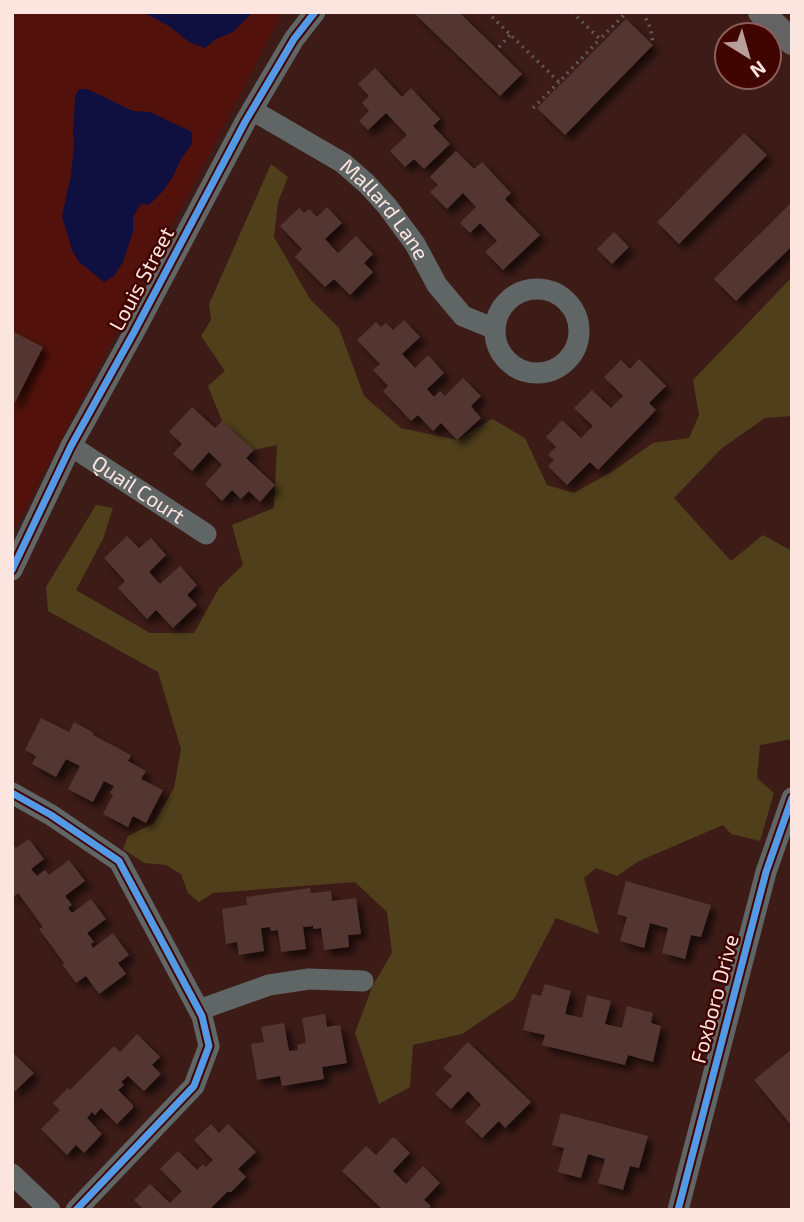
<svg xmlns="http://www.w3.org/2000/svg" width="804" height="1222" viewBox="0 0 804 1222" font-family="'Exo 2',sans-serif">
  <style>
    .built { fill: #52120b }
    .green { fill: #4f3f1a }
    .water { fill: #0f0f40 }
    .building { fill: #523632; filter: url(#shadow) }
    .lines { fill: none; stroke-linecap: round; stroke-linejoin: round }
    .path { stroke: #625a59; stroke-width: 3.5; stroke-dasharray: 2 5; stroke-linecap: butt }
    .minor { stroke: #606566; stroke-width: 21 }
    .major { stroke: #646363; stroke-width: 26 }
    .cycleway-casing { stroke: #400401; stroke-width: 11 }
    .cycleway { stroke: #5399e6; stroke-width: 7 }
    .labels { text-anchor: middle; stroke-width: 5; stroke-linejoin: round; paint-order: stroke }
    .street-label { font-size: 21px; fill: #fce4df; stroke: #400401 }
  </style>
  <defs>
    <filter id="shadow"><feDropShadow dx="6" dy="6" stdDeviation="3.5" flood-color="#0009"/></filter>
  </defs>
  <rect width="100%" height="100%" fill="#3d1c17"/>
  <polygon class="built" points="12,12 283,12 12,534"/>
  <polygon class="green" points="271,164 288,177 278,202 274,237 310,299 339,328 364,396 401,428 457,440 492,419 525,438 547,485 574,493 613,471 653,443 689,438 699,415 693,380 792,277 792,416 765,418 722,448 674,498 731,561 763,535 792,551 792,739 760,745 757,778 774,793 760,841 731,834 723,825 639,861 617,876 596,868 584,878 599,934 556,918 514,999 462,1034 413,1045 410,1087 379,1104 355,1033 372,987 392,953 387,912 355,882 213,893 199,902 188,893 181,874 166,865 144,863 123,849 128,836 154,823 174,788 181,749 158,672 48,611 46,587 96,505 113,508 103,539 76,590 150,633 194,633 219,588 243,565 232,525 274,508 277,445 254,450 222,421 208,386 225,371 201,336 211,320 209,304"/>
  <g class="water">
    <polygon points="142,12 253,12 233,32 216,39 205,48 189,42 169,26"/>
    <polygon points="80,89 87,89 133,111 150,112 192,132 192,144 181,159 174,175 163,191 149,205 141,204 133,217 133,232 123,262 114,276 104,282 79,262 72,250 62,216 71,175 74,144 73,131 75,99 76,93"/>
  </g>
  <g class="building">
    <polygon points="413,12 459,12 522,74 500,96"/>
    <polygon points="626,19 653,45 565,135 537,108"/>
    <polygon points="375,68 402,97 411,88 440,119 433,126 450,144 424,169 414,159 405,167 390,151 407,135 386,113 368,130 359,121 369,111 362,103 369,96 358,84"/>
    <polygon points="744,133 767,155 679,244 657,222"/>
    <polygon points="456,151 474,169 482,162 511,193 505,199 540,235 503,270 485,252 497,241 480,223 470,233 460,223 476,207 463,193 447,209 430,192 438,185 430,177"/>
    <polygon points="792,202 792,246 736,301 714,279"/>
    <polygon points="327,207 342,223 325,239 338,253 356,236 373,254 364,263 373,272 350,295 334,279 325,287 295,257 302,249 280,226 299,208 304,213 309,209 317,217"/>
    <polygon points="614,232 629,247 612,264 597,249"/>
    <polygon points="404,320 420,337 402,354 415,368 428,355 444,373 427,389 434,397 440,391 445,396 463,378 481,396 471,406 481,418 457,440 441,423 433,431 418,415 411,421 383,391 388,386 373,370 380,364 357,340 376,322 381,327 386,323 393,330"/>
    <polygon points="12,331 43,347 12,408"/>
    <polygon points="639,359 666,386 649,403 656,410 598,470 590,462 567,485 548,466 554,460 548,455 556,447 546,437 562,420 581,438 593,426 574,408 592,390 611,408 623,396 604,377 621,360 630,369"/>
    <polygon points="192,407 215,428 222,421 254,450 246,458 275,485 260,502 249,491 241,499 232,490 222,501 205,484 222,465 209,452 192,471 173,454 182,444 169,432"/>
    <polygon points="127,536 139,548 151,538 166,555 149,572 160,584 180,566 197,585 187,595 197,605 173,628 156,610 147,619 118,588 125,581 104,558"/>
    <polygon points="41,718 69,732 74,722 94,733 93,735 131,755 128,761 146,771 141,779 163,790 146,823 133,816 128,827 103,814 113,795 110,793 114,786 104,781 93,802 68,789 80,766 66,759 56,777 32,764 36,756 25,750"/>
    <polygon points="29,839 44,859 31,869 37,876 45,870 49,875 69,860 85,881 65,896 72,905 68,908 72,913 91,899 106,919 87,933 94,942 91,944 93,948 113,933 129,955 118,963 126,974 99,994 86,976 76,983 62,964 64,963 39,929 43,927 18,893 12,898 12,843 16,848"/>
    <polygon points="626,881 711,905 701,937 691,935 685,959 662,953 668,928 650,923 644,948 620,941 627,917 617,914"/>
    <polygon points="310,888 311,893 331,891 332,901 356,898 361,934 348,935 349,947 324,950 321,928 313,929 313,926 303,927 306,949 281,952 278,930 271,931 270,927 261,928 264,951 239,955 237,942 226,944 222,909 247,905 246,897"/>
    <polygon points="545,984 571,991 565,1014 582,1018 587,995 611,1001 605,1024 622,1028 627,1006 653,1013 651,1023 661,1026 653,1062 628,1055 625,1065 542,1045 545,1035 523,1030 532,994 541,996"/>
    <polygon points="325,1014 327,1027 340,1025 347,1063 322,1067 324,1079 282,1086 280,1076 257,1080 251,1044 264,1042 261,1027 284,1023 289,1051 298,1050 297,1045 306,1043 302,1018"/>
    <polygon points="137,1034 160,1057 152,1065 161,1074 144,1091 128,1076 121,1082 124,1085 118,1090 133,1105 133,1108 117,1124 101,1108 95,1115 92,1112 87,1118 102,1134 84,1153 76,1145 67,1155 41,1129 60,1110 53,1103 68,1088 70,1090 114,1046 120,1052"/>
    <polygon points="468,1042 531,1102 505,1128 499,1121 482,1138 465,1122 481,1105 468,1091 451,1109 435,1094 452,1076 443,1068"/>
    <polygon points="792,1049 792,1126 754,1080"/>
    <polygon points="12,1052 34,1073 12,1094"/>
    <polygon points="561,1113 648,1136 639,1168 630,1166 623,1190 598,1183 605,1159 588,1154 581,1178 558,1172 564,1148 552,1145"/>
    <polygon points="211,1124 219,1133 228,1124 256,1152 238,1169 246,1177 231,1192 227,1192 209,1210 144,1210 134,1200 150,1184 170,1203 182,1191 160,1169 178,1151 197,1170 203,1164 206,1167 213,1160 194,1140"/>
    <polygon points="392,1138 395,1138 410,1153 393,1171 406,1184 423,1166 440,1183 424,1200 431,1206 427,1210 383,1210 342,1171 366,1146 376,1155"/>
  </g>
  <g class="lines">
    <g class="path">
      <polyline points="487,12 559,82 600,39"/>
      <polyline points="572,12 600,39 627,12"/>
      <polyline points="643,12 651,30 653,45"/>
      <polyline points="499,47 510,35"/>
      <polyline points="533,108 559,82"/>
    </g>
    <g class="minor">
      <path id="s1" d="M252,110l91,53 24,21 20,22 28,38 22,41 26,31 32,13"/>
      <circle cx="537" cy="331" r="42"/>
      <path id="s2" d="M71,446l135,88"/>
      <polyline points="12,570 71,446 133,334 245,122 294,39 315,12"/>
      <polyline points="12,793 51,815 119,861 202,1016 209,1046 194,1086 76,1210"/>
      <polyline points="199,1010 269,985 309,979 363,981"/>
      <polyline points="12,1174 50,1210"/>
      <polyline points="678,1210 766,872 792,798"/>
    </g>
    <polyline class="major" points="761,12 792,42"/>
    <g class="cycleway-casing">
      <g id="cycleway">
        <polyline points="12,570 71,446 133,334 245,122 294,39 315,12"/>
        <polyline points="12,793 51,815 119,861 202,1016 209,1046 194,1086 76,1210"/>
        <polyline points="678,1210 766,872 792,798"/>
      </g>
    </g>
    <use href="#cycleway" class="cycleway"/>
  </g>
  <g class="labels">
    <g class="street-label">
      <text dy="7" stroke="none"><textPath href="#s1" startOffset="168">Mallard Lane</textPath></text>
      <text transform="translate(142 279) rotate(-62)" y="7">Louis Street</text>
      <text dy="7" stroke="none"><textPath href="#s2" startOffset="80">Quail Court</textPath></text>
      <text transform="translate(715 999) rotate(-75)" y="7">Foxboro Drive</text>
    </g>
  </g>
  <rect width="804" height="1222" fill="none" stroke="#fce4df" stroke-width="28"/>
  <g transform="translate(748 56) rotate(143)"><circle r="33" fill="#400401" stroke="#8b5e5a" stroke-width="2"/>
  <path d="M0-5L12 26L0 18L-12 26Z" fill="#b99e99"/>
  <text y="-10" font-size="19" font-weight="bold" text-anchor="middle" fill="#fce4df">N</text>
  </g>
</svg>
